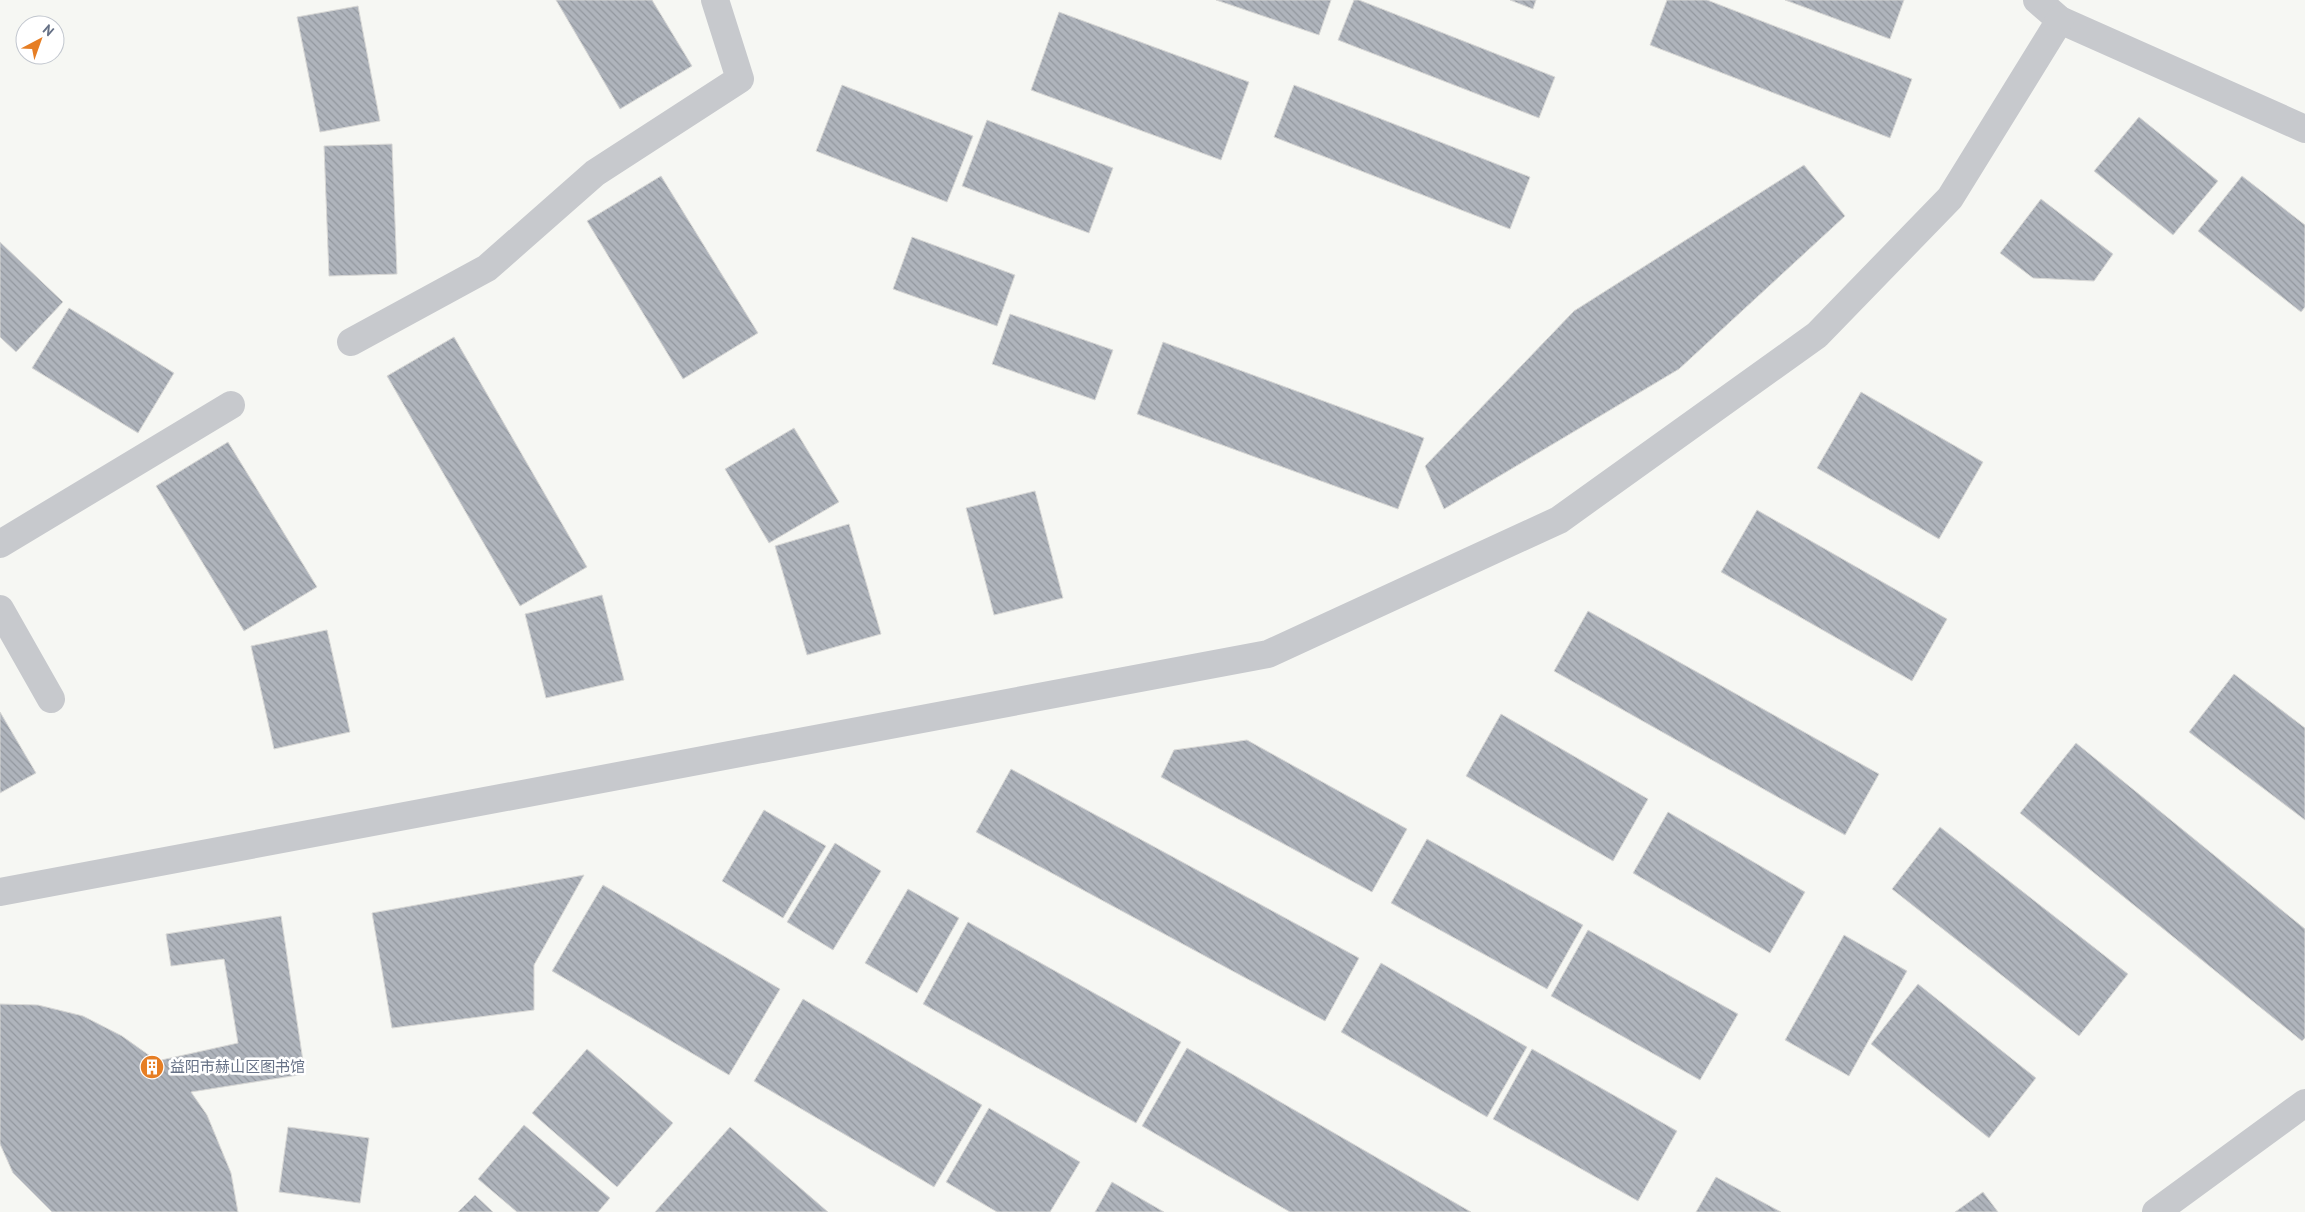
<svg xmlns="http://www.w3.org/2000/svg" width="2305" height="1212" viewBox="0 0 2305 1212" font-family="'PT Sans','Noto Sans SC',sans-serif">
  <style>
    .building { fill: url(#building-back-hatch); stroke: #d8d8d6 }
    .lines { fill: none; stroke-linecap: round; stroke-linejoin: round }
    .minor { stroke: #c7c9cd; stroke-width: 28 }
    .tertiary { stroke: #c7c9cd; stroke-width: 28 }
    .labels { text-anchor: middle; stroke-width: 5; stroke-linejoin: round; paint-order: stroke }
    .poi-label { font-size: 15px; fill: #657085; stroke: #fff; text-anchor: start }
  </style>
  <defs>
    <pattern id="building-back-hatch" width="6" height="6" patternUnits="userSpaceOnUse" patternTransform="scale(1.25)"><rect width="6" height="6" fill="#afb4bc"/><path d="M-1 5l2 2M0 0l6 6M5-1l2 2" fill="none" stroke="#92979e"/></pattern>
  </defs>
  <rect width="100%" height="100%" fill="#f6f7f3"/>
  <g class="building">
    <polygon points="556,0 652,0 692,66 620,109"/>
    <polygon points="1216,0 1331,0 1319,35"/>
    <polygon points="1354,0 1359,0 1555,77 1539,118 1338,40"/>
    <polygon points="1510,0 1536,0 1533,9"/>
    <polygon points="1667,0 1707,0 1912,79 1890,138 1650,45"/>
    <polygon points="1785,0 1904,0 1890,39"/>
    <polygon points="358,6 380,121 320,132 297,17"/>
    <polygon points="1059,12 1249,82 1221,160 1031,90"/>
    <polygon points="842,85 973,136 947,202 816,151"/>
    <polygon points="1294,85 1530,177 1510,229 1274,137"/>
    <polygon points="2139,117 2218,181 2173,235 2094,171"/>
    <polygon points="987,120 1113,168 1089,233 962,186"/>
    <polygon points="392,144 397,274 329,276 324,146"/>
    <polygon points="1804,165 1845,216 1679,369 1444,509 1425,466 1574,311"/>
    <polygon points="661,176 758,333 683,379 587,221"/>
    <polygon points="2242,176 2305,225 2305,307 2301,312 2198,231"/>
    <polygon points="2041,199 2113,254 2094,281 2033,278 2000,253"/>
    <polygon points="912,237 1015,275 997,326 893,289"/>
    <polygon points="0,242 63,302 16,352 0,337"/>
    <polygon points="69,308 174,373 138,433 32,368"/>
    <polygon points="1010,314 1113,350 1095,400 992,364"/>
    <polygon points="454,337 587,567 520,606 387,376"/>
    <polygon points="1163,342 1424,438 1398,509 1137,414"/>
    <polygon points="1861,392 1983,462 1939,539 1817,468"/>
    <polygon points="794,428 839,502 769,543 725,469"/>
    <polygon points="228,442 317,587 244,631 156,486"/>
    <polygon points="1035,491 1063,598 994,615 966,508"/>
    <polygon points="1757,510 1947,619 1912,681 1721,572"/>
    <polygon points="849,524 881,634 807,655 775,546"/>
    <polygon points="602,595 624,680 546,698 525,614"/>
    <polygon points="1588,611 1879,774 1845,835 1554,671"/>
    <polygon points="327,630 350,732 274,749 251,646"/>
    <polygon points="2234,674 2305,728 2305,820 2189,732"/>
    <polygon points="0,712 36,773 0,793"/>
    <polygon points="1501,714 1648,799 1613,861 1466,776"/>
    <polygon points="1247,740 1407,829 1372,892 1161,777 1174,750"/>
    <polygon points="2076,743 2305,929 2305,1038 2302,1041 2020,813"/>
    <polygon points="1011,769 1359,958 1325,1021 976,832"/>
    <polygon points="764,810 826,846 783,918 722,881"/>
    <polygon points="1668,812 1805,892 1770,953 1633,873"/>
    <polygon points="1940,827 2128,974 2079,1036 1892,889"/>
    <polygon points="1427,839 1583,925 1547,989 1391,903"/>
    <polygon points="835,843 881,871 833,950 787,922"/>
    <polygon points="584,875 534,965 534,1010 392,1028 372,913"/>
    <polygon points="603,885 780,989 729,1075 552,971"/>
    <polygon points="908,889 959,918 917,993 865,963"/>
    <polygon points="281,916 305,1074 191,1092 207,1115 231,1173 238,1212 52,1212 13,1173 0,1144 0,1004 38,1005 83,1016 122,1036 157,1061 238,1043 224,959 171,966 166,934"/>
    <polygon points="968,922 1181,1042 1136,1123 923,1004"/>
    <polygon points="1588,930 1738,1014 1700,1080 1551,996"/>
    <polygon points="1844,935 1907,971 1849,1076 1785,1040"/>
    <polygon points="1381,963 1527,1047 1487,1117 1341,1032"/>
    <polygon points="1918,984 2036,1078 1989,1138 1871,1044"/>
    <polygon points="803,999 982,1105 934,1187 754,1081"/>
    <polygon points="1187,1048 1471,1212 1290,1212 1142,1126"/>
    <polygon points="587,1049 673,1123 617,1187 532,1113"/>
    <polygon points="1532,1049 1677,1131 1638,1201 1493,1119"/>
    <polygon points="989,1108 1080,1162 1050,1212 997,1212 946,1182"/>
    <polygon points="524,1125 610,1198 598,1212 517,1212 478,1179"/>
    <polygon points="288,1127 369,1138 360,1203 279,1192"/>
    <polygon points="730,1127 828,1212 655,1212"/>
    <polygon points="1716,1177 1781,1212 1696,1212"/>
    <polygon points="1112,1182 1164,1212 1095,1212"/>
    <polygon points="1983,1192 1998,1212 1955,1212"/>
    <polygon points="475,1195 493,1212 458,1212"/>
  </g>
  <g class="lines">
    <g class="minor">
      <polyline points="2037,0 2060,20 2305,129"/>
      <polyline points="351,342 487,268 595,173 740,79 715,0"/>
      <polyline points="0,544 231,405"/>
      <polyline points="0,609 51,699"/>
      <polyline points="0,892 1268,654 1559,520 1817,335 1950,198 2060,20"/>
    </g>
    <polyline class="tertiary" points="2156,1212 2305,1103"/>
  </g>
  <defs>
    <g id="building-disc" transform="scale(1.25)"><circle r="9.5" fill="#e67e24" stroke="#fff"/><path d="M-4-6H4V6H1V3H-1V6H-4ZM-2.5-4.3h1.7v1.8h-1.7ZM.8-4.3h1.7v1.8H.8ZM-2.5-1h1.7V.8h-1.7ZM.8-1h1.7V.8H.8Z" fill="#fff"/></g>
  </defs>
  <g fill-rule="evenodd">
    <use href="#building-disc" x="152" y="1067"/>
  </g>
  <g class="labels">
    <g class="poi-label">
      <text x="170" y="1072">益阳市赫山区图书馆</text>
    </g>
  </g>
  <g transform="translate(40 40) rotate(41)"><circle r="24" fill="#ffffff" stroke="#c1c6ce"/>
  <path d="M0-4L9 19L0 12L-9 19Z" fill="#e67e24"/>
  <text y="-8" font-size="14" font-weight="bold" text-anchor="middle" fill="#657085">N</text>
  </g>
</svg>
